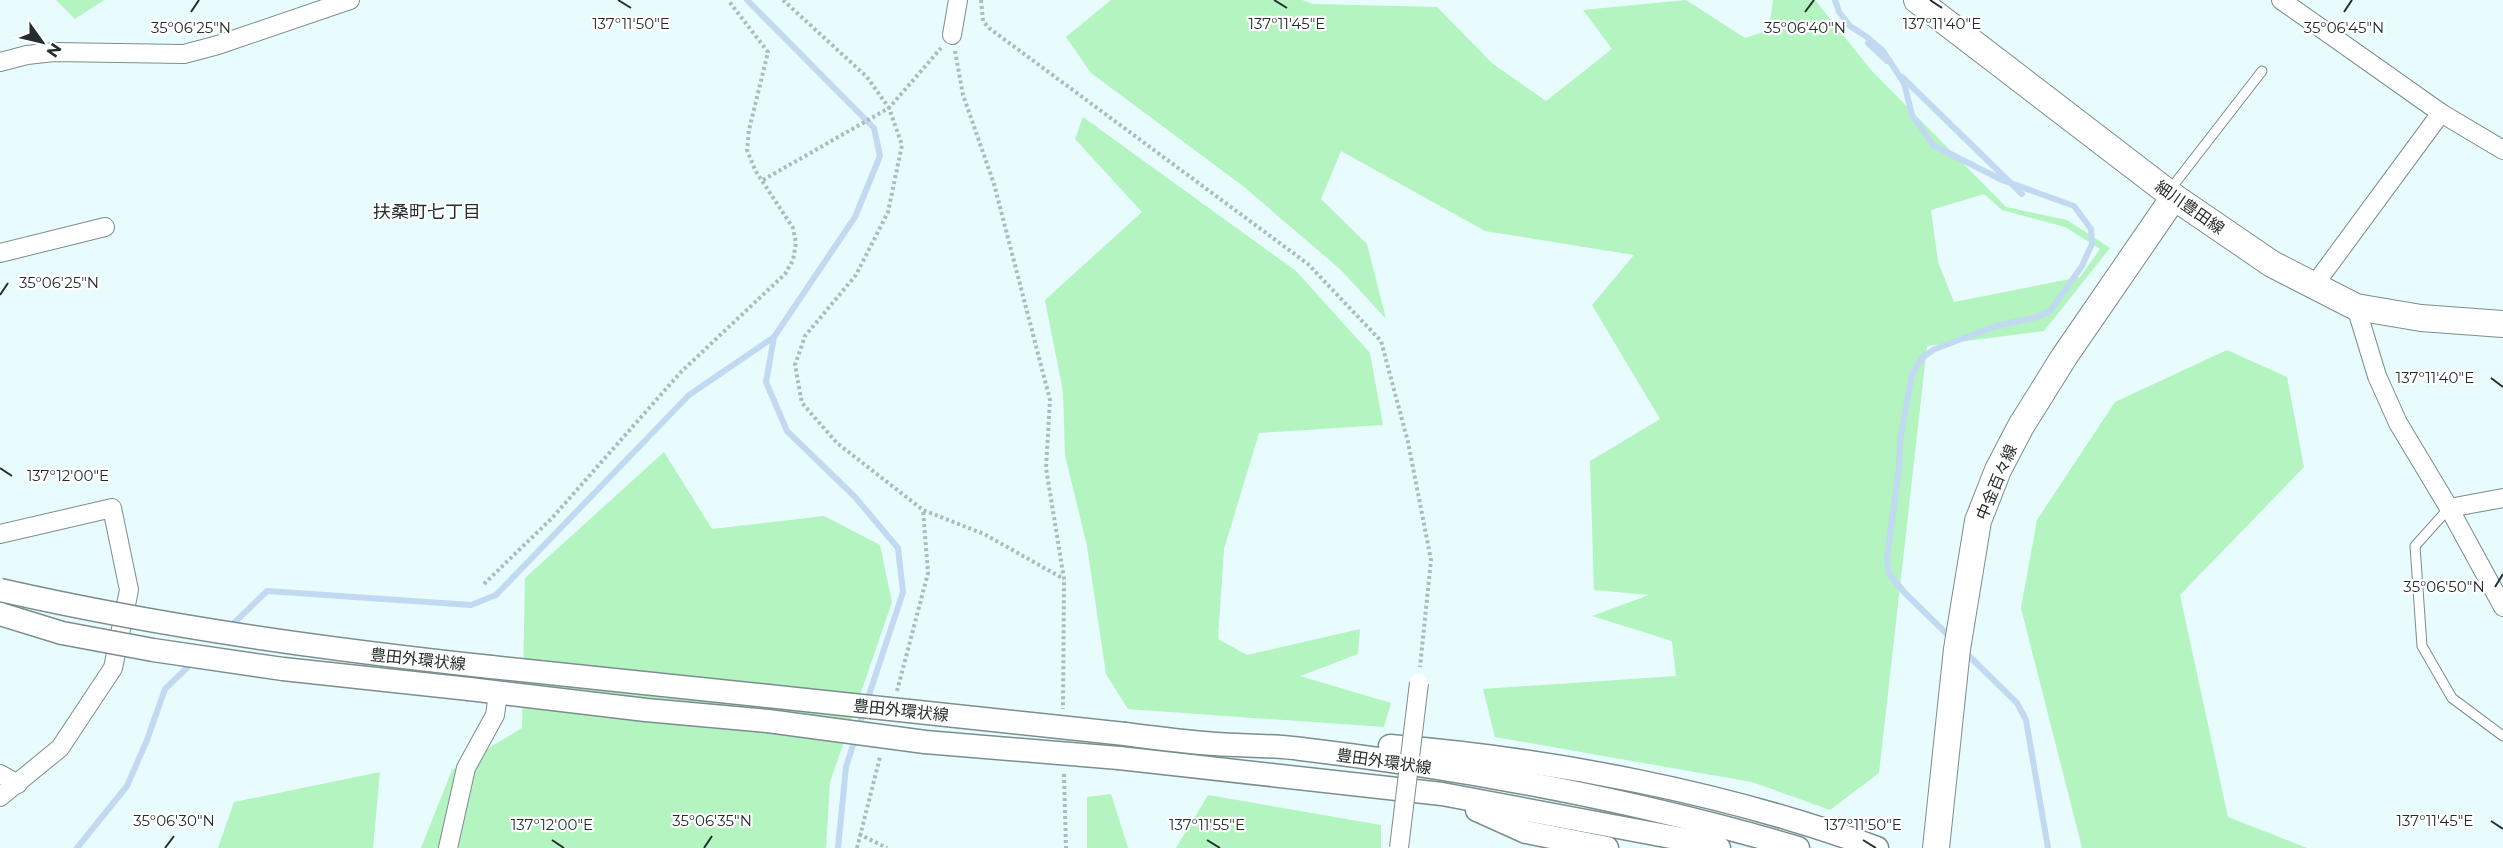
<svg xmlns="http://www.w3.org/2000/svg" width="2503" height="848" viewBox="0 0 2503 848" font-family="Montserrat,'Noto Sans JP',sans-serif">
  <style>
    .green { fill: #b3f4c0; fill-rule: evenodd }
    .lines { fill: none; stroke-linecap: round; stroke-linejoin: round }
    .stream { stroke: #c2d9f2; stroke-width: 6 }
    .service-casing { stroke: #7b8d8e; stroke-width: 11 }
    .minor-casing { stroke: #7b8d8e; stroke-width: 20 }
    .tertiary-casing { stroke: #7b8d8e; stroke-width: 25 }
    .secondary-casing { stroke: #7b8d8e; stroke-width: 28 }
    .path { stroke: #acbcbd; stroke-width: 4; stroke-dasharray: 3 3; stroke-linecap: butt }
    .service { stroke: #fff; stroke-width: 9 }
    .minor { stroke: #fff; stroke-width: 18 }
    .tertiary { stroke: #fff; stroke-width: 22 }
    .secondary { stroke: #fff; stroke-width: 26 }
    .minor-bridge-casing { stroke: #7b8d8e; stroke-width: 20; stroke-linecap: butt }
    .tertiary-bridge-casing { stroke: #7b8d8e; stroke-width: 25; stroke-linecap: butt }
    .minor-bridge { stroke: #fff; stroke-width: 18 }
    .tertiary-bridge { stroke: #fff; stroke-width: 22 }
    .ticks { fill: none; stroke: #262d2d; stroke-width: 2 }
    .labels { text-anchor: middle; stroke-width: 4.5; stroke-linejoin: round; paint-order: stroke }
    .street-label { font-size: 16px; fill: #262d2d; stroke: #fff }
    .neighbourhood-label { font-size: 18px; fill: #262d2d; stroke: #fff }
    .ticks-label { font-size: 15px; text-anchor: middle; fill: #262d2d; stroke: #fff; stroke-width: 4.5; stroke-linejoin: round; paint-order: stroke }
  </style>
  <rect width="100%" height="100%" fill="#e8fcfd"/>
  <g class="green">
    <polygon points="56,0 104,0 75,19"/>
    <path d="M1111,0h191l11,4 124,3 56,57 53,37 66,-52 -29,-39 103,-10 59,38 24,-8 4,-30h42l56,70 135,137 61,13 43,28 -66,83 -117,15 -48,427 -49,37 -78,-28 -257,-45 -12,-48 193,-13 -4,-35 -80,-25 57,-21 -55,-5 -4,-129 70,-42 -68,-114 42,-50 -149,-24 -144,-80 -20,48 46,45 19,75 -45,-49 -98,-84 -152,-113 -25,-36zM1984,194l18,16 63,17 35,22 -20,28 -126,25 -16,-40 -7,-52z"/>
    <polygon points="1083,117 1296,271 1370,353 1383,425 1259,433 1224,549 1218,639 1247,655 1360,629 1358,654 1300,676 1391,703 1384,727 1128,709 1106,674 1087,546 1065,455 1063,392 1045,300 1142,212 1075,139"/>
    <polygon points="2227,350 2287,377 2304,467 2180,595 2228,817 2307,848 2082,848 2021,608 2037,520 2115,402"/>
    <polygon points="664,452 712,529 824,516 880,545 892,602 830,782 826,848 421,848 452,770 522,728 525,578"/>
    <polygon points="380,772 373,848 218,848 234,802"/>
    <polygon points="1111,794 1128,848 1087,848 1087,797"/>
    <polygon points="1208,795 1381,825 1381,848 1176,848"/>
  </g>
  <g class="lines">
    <g class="stream">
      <polyline points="747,0 874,128 880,156 855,217 774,337 766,382 787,431 855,497 898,548 903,592 867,701"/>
      <polyline points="1835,0 1839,12 1850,26 1867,37 1883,51 1904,83 1912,115 1933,145 2002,180 2074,206 2091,229 2092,244 2082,266 2050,311 2037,317 1996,326 1935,349 1923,357 1912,374 1900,441 1899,467 1887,558 1889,574 1904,592 1952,639"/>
      <polyline points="1868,43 1887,61"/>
      <polyline points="1902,77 2022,194"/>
      <polyline points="230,627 267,591 471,605 496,595 689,395 774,337"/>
      <polyline points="1963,650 2017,703 2026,720 2048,848"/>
      <polyline points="77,848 127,786 147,740 165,689 194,661"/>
      <polyline points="838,848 846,767 864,711"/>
    </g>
    <g class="service-casing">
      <g id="service">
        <polyline points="2169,191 2262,71"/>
        <polyline points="2449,508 2415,546 2422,646 2452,698 2503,736"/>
      </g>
    </g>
    <g class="minor-casing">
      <g id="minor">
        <polyline points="2281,0 2441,113"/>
        <polyline points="952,35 958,0"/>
        <polyline points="0,62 27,55 54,52 184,54 218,45 350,0"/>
        <polyline points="0,253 105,227"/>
        <polyline points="2315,284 2441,113 2503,150"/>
        <polyline points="2356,307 2377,376 2398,423 2449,508 2503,607"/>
        <polyline points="2449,508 2503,498"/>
        <polyline points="0,534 112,508 129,590 113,668 60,748 0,797"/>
        <polyline points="0,774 18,784"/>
        <polyline points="448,848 466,768 495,715 498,694"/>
      </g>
    </g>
    <g class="tertiary-casing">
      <g id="tertiary">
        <polyline points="491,667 768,696"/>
        <polyline points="469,689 646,710 768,721"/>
        <path d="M1125,734c30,4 60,8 90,10 28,2 57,1 86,5 167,20 335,51 497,99"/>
        <path d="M1390,746c160,13 335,46 487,102"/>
        <polyline points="1119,758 1442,794 1698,842 1719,848"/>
        <polyline points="1477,810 1526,832 1607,848"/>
      </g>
    </g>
    <g class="secondary-casing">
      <g id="secondary">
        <polyline points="1917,0 2174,197 2272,264 2356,307 2421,318 2503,324"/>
        <polyline points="1936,848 1957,649 1978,521 1998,470 2021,426 2064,357 2174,197"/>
      </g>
    </g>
    <g class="path">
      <polyline points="783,0 867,77 889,108 902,145 888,212 856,275 805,336 795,365 802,403 837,443 923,510 984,534 1064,579"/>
      <polyline points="981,0 983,21 989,28 1308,264 1381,341 1408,442 1431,560 1420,667"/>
      <polyline points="955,51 963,95 994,184 1050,400 1046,468 1064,579 1063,709"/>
      <polyline points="763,180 889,108 941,48"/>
      <polyline points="484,584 552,518 681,372 785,274 793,260 796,243 793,228 755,170 747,150 749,130 768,52 728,0"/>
      <polyline points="897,691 928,573 923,510"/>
      <polyline points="1064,774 1066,848"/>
      <polyline points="859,834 887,848"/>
      <polyline points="857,848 880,757"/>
    </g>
    <use href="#service" class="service"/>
    <use href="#minor" class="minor"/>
    <use href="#tertiary" class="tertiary"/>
    <use href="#secondary" class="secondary"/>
    <g class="minor-bridge-casing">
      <polyline id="minor-bridge" points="1399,848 1419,683"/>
    </g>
    <g class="tertiary-bridge-casing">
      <g id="tertiary-bridge">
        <path d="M0,590c163,37 325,59 491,77"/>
        <polyline points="0,614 62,633 153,650 283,669 469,689"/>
        <polyline points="768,696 1125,734"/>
        <polyline points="768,721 925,742 1119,758"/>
      </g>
    </g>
    <use href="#minor-bridge" class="minor-bridge"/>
    <use href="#tertiary-bridge" class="tertiary-bridge"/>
  </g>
  <path class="ticks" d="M618,0l13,8M1274,0l13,8M1930,0l12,8M191,12l8,-12M1805,12l9,-12M2344,12l8,-12M0,295l8,-12M2491,378l12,9M0,468l12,8M2495,587l8,-13M2491,821l12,8M552,840l12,8M1207,840l13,8M1863,840l13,8M165,848l9,-12M704,848l8,-12"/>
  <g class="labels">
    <g class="street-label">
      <text transform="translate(2190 207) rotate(35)" y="6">細川豊田線</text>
      <text transform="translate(1996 482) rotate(-67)" y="6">中金百々線</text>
      <text transform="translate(418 659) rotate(6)" y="6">豊田外環状線</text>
      <text transform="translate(901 710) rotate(6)" y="6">豊田外環状線</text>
      <text transform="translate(1384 761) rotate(8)" y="6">豊田外環状線</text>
    </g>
    <g class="neighbourhood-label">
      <text x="427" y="218">扶桑町七丁目</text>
    </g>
  </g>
  <g class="ticks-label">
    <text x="631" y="29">137°11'50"E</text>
    <text x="1287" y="29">137°11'45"E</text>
    <text x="1942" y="29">137°11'40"E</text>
    <text x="191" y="33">35°06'25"N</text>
    <text x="1805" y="33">35°06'40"N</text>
    <text x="2344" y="33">35°06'45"N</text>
    <text x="59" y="288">35°06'25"N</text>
    <text x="2435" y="383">137°11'40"E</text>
    <text x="68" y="481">137°12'00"E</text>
    <text x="2444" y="592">35°06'50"N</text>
    <text x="2435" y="826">137°11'45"E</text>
    <text x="174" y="826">35°06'30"N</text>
    <text x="712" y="826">35°06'35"N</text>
    <text x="552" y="830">137°12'00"E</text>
    <text x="1207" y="830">137°11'55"E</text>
    <text x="1863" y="830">137°11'50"E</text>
  </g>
  <g transform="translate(42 42) rotate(124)" stroke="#ffffff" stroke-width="4.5" paint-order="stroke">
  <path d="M0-4.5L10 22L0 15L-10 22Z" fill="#262d2d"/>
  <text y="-9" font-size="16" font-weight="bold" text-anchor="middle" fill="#262d2d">N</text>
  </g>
</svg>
